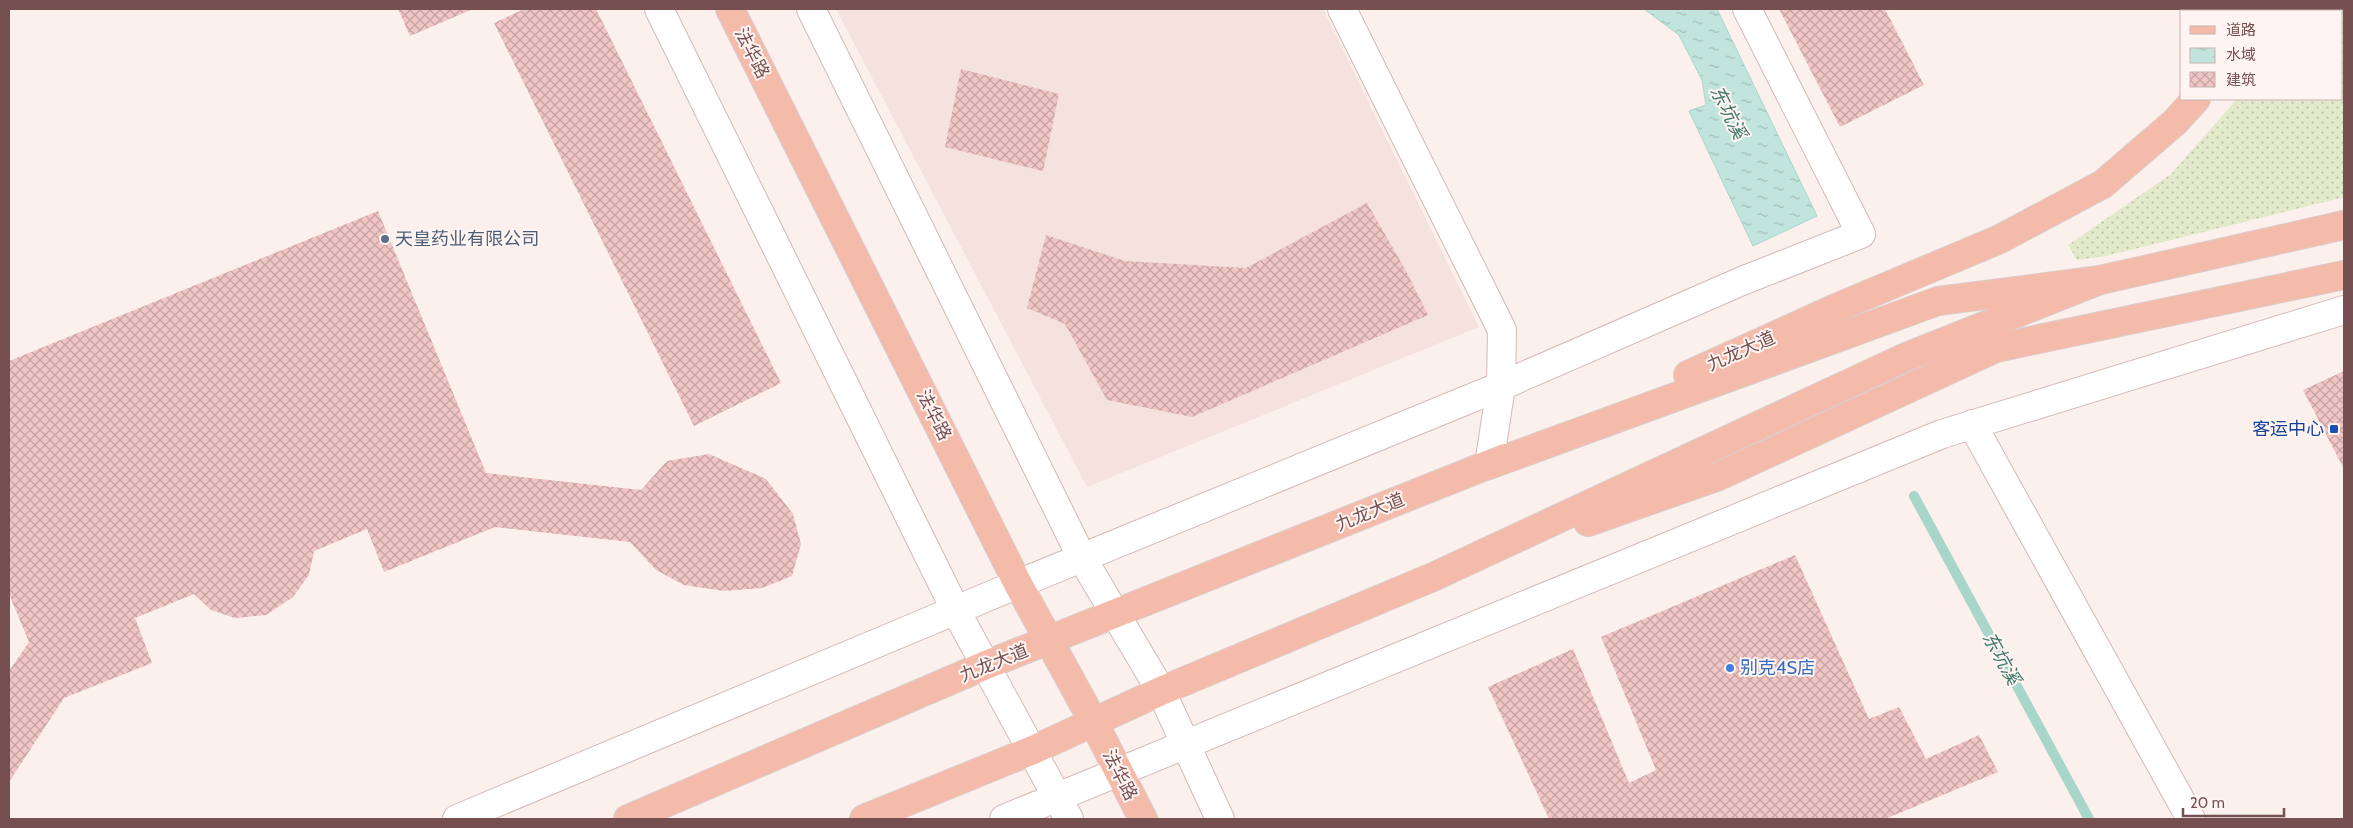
<svg xmlns="http://www.w3.org/2000/svg" width="2353" height="828" viewBox="0 0 2353 828" font-family="Cabin,'Noto Sans SC',sans-serif">
  <style>
    .residential { fill: #f5e2de }
    .grass { fill: url(#grass-dots) }
    .water { fill: url(#water-ripples); stroke: #a8d6cb }
    .lines { fill: none; stroke-linecap: round; stroke-linejoin: round }
    .stream { stroke: #a8d6cb; stroke-width: 10 }
    .building { fill: url(#building-cross-hatch) }
    .minor-casing { stroke: #d3b9b7; stroke-width: 30 }
    .major-casing { stroke: #d9cece; stroke-width: 30 }
    .minor { stroke: #fff; stroke-width: 28 }
    .major { stroke: #f5bbaa; stroke-width: 28 }
    .service-dot { fill: #5c6f8a; stroke: #fef5f3; stroke-width: 2 }
    .transit-dot { fill: #1a4fb4; stroke: #fef5f3; stroke-width: 2 }
    .shop-dot { fill: #3f7fe0; stroke: #fef5f3; stroke-width: 2 }
    .labels { text-anchor: middle; stroke-width: 4; stroke-linejoin: round; paint-order: stroke }
    .street-label { font-size: 18px; fill: #765051; stroke: #fef5f3 }
    .service-label { font-size: 18px; fill: #4e5e75; stroke: #fef5f3; text-anchor: start }
    .transit-label { font-size: 18px; fill: #164399; stroke: #fef5f3; text-anchor: end }
    .shop-label { font-size: 18px; fill: #366cbe; stroke: #fef5f3; text-anchor: start }
    .water-label { font-size: 19px; font-style: italic; fill: #43796d; stroke: #fef5f3 }
  </style>
  <defs>
    <pattern id="grass-dots" width="8" height="8" patternUnits="userSpaceOnUse" patternTransform="scale(1.25)"><rect width="8" height="8" fill="#e3e9cb"/><path d="M2 2h.1M6 6h.1" fill="none" stroke="#bdbfa7" stroke-width="1.8" stroke-linecap="round"/></pattern>
    <pattern id="water-ripples" width="26" height="14" patternUnits="userSpaceOnUse" patternTransform="scale(1.25)"><rect width="26" height="14" fill="#c1e5dc"/><path d="M2 4q2-2 4 0t4 0M15 11q2-2 4 0t4 0" fill="none" stroke="#a1bcb5"/></pattern>
    <pattern id="building-cross-hatch" width="8" height="8" patternUnits="userSpaceOnUse" patternTransform="scale(1.25)"><rect width="8" height="8" fill="#efc6c5"/><path d="M0 0l8 8M0 8l8-8" fill="none" stroke="#c6a3a2"/></pattern>
  </defs>
  <rect width="100%" height="100%" fill="#fcf0ec"/>
  <polygon class="residential" points="836,9 1323,9 1479,327 1087,487"/>
  <polygon class="grass" points="2290,9 2344,9 2344,197 2106,256 2077,260 2068,245 2171,174 2237,99 2342,99 2342,11 2289,11"/>
  <polygon class="water" points="1644,9 1717,9 1817,216 1753,246 1689,111 1706,105 1702,80 1679,35"/>
  <g class="lines">
    <polyline class="stream" points="1914,496 2089,819"/>
  </g>
  <g class="building">
    <polygon points="398,9 473,9 410,36"/>
    <polygon points="524,9 596,9 781,383 694,426 494,23"/>
    <polygon points="1779,9 1885,9 1924,85 1840,127"/>
    <polygon points="961,69 1059,94 1043,171 945,147"/>
    <polygon points="1367,203 1405,269 1428,315 1192,417 1107,400 1065,324 1027,308 1046,235 1125,261 1246,268"/>
    <polygon points="378,211 486,473 641,490 667,461 709,454 766,479 793,514 801,544 792,576 762,588 724,591 684,585 656,570 630,542 495,527 384,572 367,529 314,551 309,575 293,597 266,615 235,618 211,610 194,594 135,618 152,663 64,698 9,782 9,671 29,642 9,594 9,361"/>
    <polygon points="2344,371 2344,469 2303,390"/>
    <polygon points="1795,555 1869,719 1899,707 1926,759 1979,735 1998,772 1885,819 1549,819 1488,687 1573,649 1629,783 1656,770 1601,637"/>
  </g>
  <g class="lines">
    <g class="minor-casing">
      <g id="minor">
        <polyline points="659,9 956,611 1069,819"/>
        <polyline points="811,9 1082,558 1161,691 1220,819"/>
        <polyline points="1342,9 1502,330 1501,386 1489,465"/>
        <polyline points="1972,424 2191,819"/>
        <polyline points="457,819 1018,584 1501,386 1742,281 1861,234 1747,9"/>
        <polyline points="1004,819 1942,434 2344,310"/>
      </g>
    </g>
    <g class="major-casing">
      <g id="major">
        <polyline points="730,9 1018,584 1094,723 1143,819"/>
        <polyline points="2256,11 2257,9"/>
        <polyline points="2100,280 2344,225"/>
        <polyline points="1688,375 1836,308 2000,239 2103,184 2175,122 2196,99"/>
        <polyline points="1588,522 1719,476 1996,348 2344,275"/>
        <polyline points="628,819 986,665 1505,458"/>
        <polyline points="864,819 1033,750 1161,691 1433,577 1906,357 2100,280 1938,301 1489,465"/>
      </g>
    </g>
    <use href="#minor" class="minor"/>
    <use href="#major" class="major"/>
  </g>
  <circle class="service-dot" cx="385" cy="239" r="5"/>
  <rect class="transit-dot" x="2329" y="424" width="10" height="10" rx="2.5"/>
  <circle class="shop-dot" cx="1730" cy="668" r="5"/>
  <g class="labels">
    <g class="street-label">
      <text transform="translate(752 53) rotate(63)" y="6">法华路</text>
      <text transform="translate(1741 351) rotate(-24)" y="6">九龙大道</text>
      <text transform="translate(934 415) rotate(63)" y="6">法华路</text>
      <text transform="translate(1370 512) rotate(-22)" y="6">九龙大道</text>
      <text transform="translate(994 663) rotate(-22)" y="6">九龙大道</text>
      <text transform="translate(1120 775) rotate(63)" y="6">法华路</text>
    </g>
    <g class="service-label">
      <text x="395" y="245">天皇药业有限公司</text>
    </g>
    <g class="transit-label">
      <text x="2324" y="435">客运中心</text>
    </g>
    <g class="shop-label">
      <text x="1740" y="674">别克4S店</text>
    </g>
    <g class="water-label">
      <text transform="translate(1729 112) rotate(63)" y="7">东坑溪</text>
      <text transform="translate(2002 658) rotate(61)" y="7">东坑溪</text>
    </g>
  </g>
  <rect width="2353" height="828" fill="none" stroke="#765051" stroke-width="20"/>
  <rect x="2180" y="10" width="162" height="90" fill="#fef5f3" stroke="#c8b3b2"/>
  <rect x="2190" y="26" width="25" height="8" fill="#f5bbaa" stroke="#c8b3b2"/>
  <text x="2226" y="35" font-size="15" fill="#765051">道路</text>
  <rect x="2190" y="48" width="25" height="15" fill="url(#water-ripples)" stroke="#c8b3b2"/>
  <text x="2226" y="60" font-size="15" fill="#765051">水域</text>
  <rect x="2190" y="72" width="25" height="15" fill="url(#building-cross-hatch)" stroke="#c8b3b2"/>
  <text x="2226" y="85" font-size="15" fill="#765051">建筑</text>
  <path d="M2183 808v8h101v-8" fill="none" stroke="#765051" stroke-width="2.5"/>
  <text x="2190" y="808" font-size="15" fill="#765051" stroke="#fef5f3" stroke-width="4" paint-order="stroke">20 m</text>
</svg>
